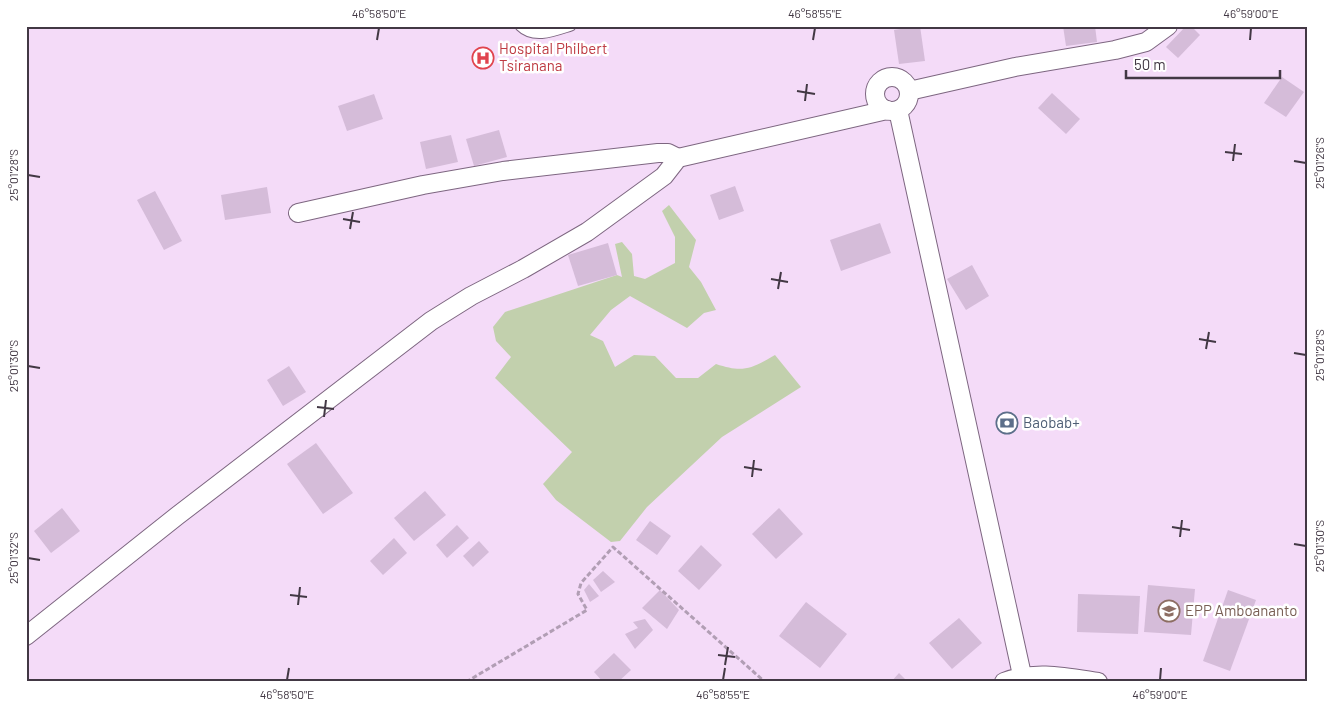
<svg xmlns="http://www.w3.org/2000/svg" width="1334" height="708" viewBox="0 0 1334 708" font-family="Barlow,sans-serif">
  <style>
    .green { fill: #c2d0ad }
    .building { fill: #d5bcd9 }
    .lines { fill: none; stroke-linecap: round; stroke-linejoin: round }
    .service-casing { stroke: #7d6680; stroke-width: 11 }
    .minor-casing { stroke: #7d6680; stroke-width: 20 }
    .path { stroke: #b19eb4; stroke-width: 3; stroke-dasharray: 5 2.5; stroke-linecap: butt }
    .service { stroke: #fff; stroke-width: 9 }
    .minor { stroke: #fff; stroke-width: 18 }
    .ticks { fill: none; stroke: #423844; stroke-width: 2 }
    .labels { text-anchor: middle; stroke-width: 5; stroke-linejoin: round; paint-order: stroke }
    .health-label { font-size: 15px; fill: #be3a42; stroke: #fff; text-anchor: start }
    .service-label { font-size: 15px; fill: #4e5e75; stroke: #fff; text-anchor: start }
    .education-label { font-size: 15px; fill: #785e54; stroke: #fff; text-anchor: start }
    .neatline { fill: none; stroke: #423844; stroke-width: 2 }
    .ticks-label { font-size: 12px; text-anchor: middle; fill: #423844 }
  </style>
  <rect width="100%" height="100%" fill="#f4dbf8"/>
  <path class="green" d="M669,205l27,35 -7,27 12,15 15,28 -12,3 -17,15 -57,-32 -19,14 -21,25 13,6 12,26 19,-12 21,1 21,22h22l18,-14c27,9 35,5 59,-9l26,32 -79,50 -75,70 -27,34 -9,1 -55,-42 -13,-16 29,-32 -77,-74 16,-21 -15,-16 -3,-14 12,-15 112,-37 5,2 -7,-33 7,-2 10,12 2,22 11,3 30,-16v-26l-13,-26z"/>
  <g class="building">
    <polygon points="920,26 925,61 899,64 894,30"/>
    <polygon points="1063,26 1095,26 1097,42 1066,46"/>
    <polygon points="1186,26 1191,26 1200,35 1178,58 1166,47"/>
    <polygon points="1282,77 1304,92 1286,117 1264,103"/>
    <polygon points="1052,93 1080,119 1066,134 1038,108"/>
    <polygon points="374,94 383,119 347,131 338,106"/>
    <polygon points="499,130 507,157 474,166 466,139"/>
    <polygon points="451,135 458,162 426,169 420,142"/>
    <polygon points="735,186 744,211 719,220 710,195"/>
    <polygon points="267,187 271,213 225,220 221,195"/>
    <polygon points="155,191 182,241 164,250 137,200"/>
    <polygon points="880,223 891,253 841,271 830,240"/>
    <polygon points="608,243 617,275 578,286 568,255"/>
    <polygon points="972,265 989,296 966,310 947,279"/>
    <polygon points="289,366 306,392 283,406 267,380"/>
    <polygon points="316,443 353,493 323,514 287,464"/>
    <polygon points="425,491 446,515 414,541 394,518"/>
    <polygon points="62,508 80,531 51,553 34,531"/>
    <polygon points="779,508 803,534 776,559 752,534"/>
    <polygon points="650,521 671,536 657,555 636,540"/>
    <polygon points="457,525 469,538 447,558 436,545"/>
    <polygon points="394,538 407,553 383,575 370,561"/>
    <polygon points="479,541 489,552 473,567 463,556"/>
    <polygon points="701,545 722,565 699,590 678,571"/>
    <polygon points="603,571 615,582 601,592 593,580"/>
    <polygon points="589,584 599,596 590,602 584,590"/>
    <polygon points="1148,585 1195,589 1191,635 1144,632"/>
    <polygon points="660,590 679,610 667,629 642,608"/>
    <polygon points="1228,590 1256,600 1230,671 1203,661"/>
    <polygon points="1078,594 1140,596 1138,634 1077,632"/>
    <polygon points="806,602 847,634 820,668 779,636"/>
    <polygon points="959,618 982,643 952,669 929,643"/>
    <polygon points="645,619 653,630 635,649 625,634 638,628 633,622"/>
    <polygon points="614,653 631,670 618,682 603,682 594,672"/>
    <polygon points="899,673 908,682 891,682"/>
  </g>
  <g class="lines">
    <g class="service-casing">
      <path id="service" d="M520,26c14,14 35,5 51,0"/>
    </g>
    <g class="minor-casing">
      <g id="minor">
        <circle cx="892" cy="94" r="17"/>
        <polyline points="909,91 1015,67 1115,50 1146,42 1168,26"/>
        <polyline points="898,110 1022,675"/>
        <polyline points="298,213 423,185 503,171 658,153 668,153 678,158"/>
        <polyline points="26,636 177,516 431,321 471,296 523,269 587,232 664,176 678,158 887,110"/>
        <path d="M1004,682c31,-12 62,-5 94,0"/>
      </g>
    </g>
    <polyline class="path" points="466,682 587,610 578,594 581,583 613,547 765,682"/>
    <use href="#service" class="service"/>
    <use href="#minor" class="minor"/>
  </g>
  <path class="ticks" d="M377,40l2,-12M813,40l2,-12M1250,40l1,-12M797,91l18,3M805,101l2,-17M1225,152l17,2M1233,161l2,-17M1294,161l12,2M28,175l12,2M343,219l17,3M350,229l3,-17M771,279l17,3M778,289l3,-17M1199,339l17,3M1206,349l3,-17M1294,353l12,2M28,366l12,2M317,407l17,2M324,417l2,-17M744,467l18,3M752,477l2,-17M1172,527l18,3M1180,537l2,-17M1294,544l12,2M28,558l12,2M290,595l17,2M298,605l2,-18M718,655l17,2M725,665l3,-18M287,680l2,-12M723,680l2,-12M1160,680l1,-12"/>
  <defs>
    <g id="hospital-ring" transform="scale(1.125)"><circle r="9.5" fill="#fff" stroke="#e0444e" stroke-width="1.5"/><path d="M-5-5h3v3.5h4V-5h3V5h-3V1.5h-4V5h-3Z" fill="#e0444e"/></g>
    <g id="bank-ring" transform="scale(1.125)"><circle r="9.5" fill="#fff" stroke="#5c6f8a" stroke-width="1.5"/><path d="M-6-4H6V4H-6ZM0-2.3a2.3 2.3 0 1 0 0 4.6a2.3 2.3 0 1 0 0-4.6Z" fill="#5c6f8a"/></g>
    <g id="school-ring" transform="scale(1.125)"><circle r="9.5" fill="#fff" stroke="#8d6e63" stroke-width="1.5"/><path d="M0-5L7-2L0 1L-7-2ZM-4 1L0 2.5L4 1V4Q0 6-4 4Z" fill="#8d6e63"/></g>
  </defs>
  <g fill-rule="evenodd">
    <use href="#hospital-ring" x="483" y="58"/>
    <use href="#bank-ring" x="1007" y="423"/>
    <use href="#school-ring" x="1169" y="611"/>
  </g>
  <g class="labels">
    <g class="health-label">
      <text x="499" y="54">Hospital Philbert<tspan x="499" dy="17">Tsiranana</tspan></text>
    </g>
    <g class="service-label">
      <text x="1023" y="428">Baobab+</text>
    </g>
    <g class="education-label">
      <text x="1185" y="616">EPP Amboananto</text>
    </g>
  </g>
  <rect width="1334" height="708" fill="none" stroke="#ffffff" stroke-width="55"/>
  <path d="M1126 70v8h154v-8" fill="none" stroke="#423844" stroke-width="2.5"/>
  <text x="1134" y="70" font-size="15" fill="#423844" stroke="#ffffff" stroke-width="4" paint-order="stroke">50 m</text>
  <rect x="28" y="28" width="1278" height="652" class="neatline"/>
  <g class="ticks-label">
    <text x="379" y="18">46°58'50"E</text>
    <text x="815" y="18">46°58'55"E</text>
    <text x="1251" y="18">46°59'00"E</text>
    <text transform="translate(1320 163) rotate(-90)" y="4">25°01'26"S</text>
    <text transform="translate(14 175) rotate(-90)" y="4">25°01'28"S</text>
    <text transform="translate(1320 355) rotate(-90)" y="4">25°01'28"S</text>
    <text transform="translate(14 366) rotate(-90)" y="4">25°01'30"S</text>
    <text transform="translate(1320 546) rotate(-90)" y="4">25°01'30"S</text>
    <text transform="translate(14 558) rotate(-90)" y="4">25°01'32"S</text>
    <text x="287" y="699">46°58'50"E</text>
    <text x="723" y="699">46°58'55"E</text>
    <text x="1160" y="699">46°59'00"E</text>
  </g>
</svg>
